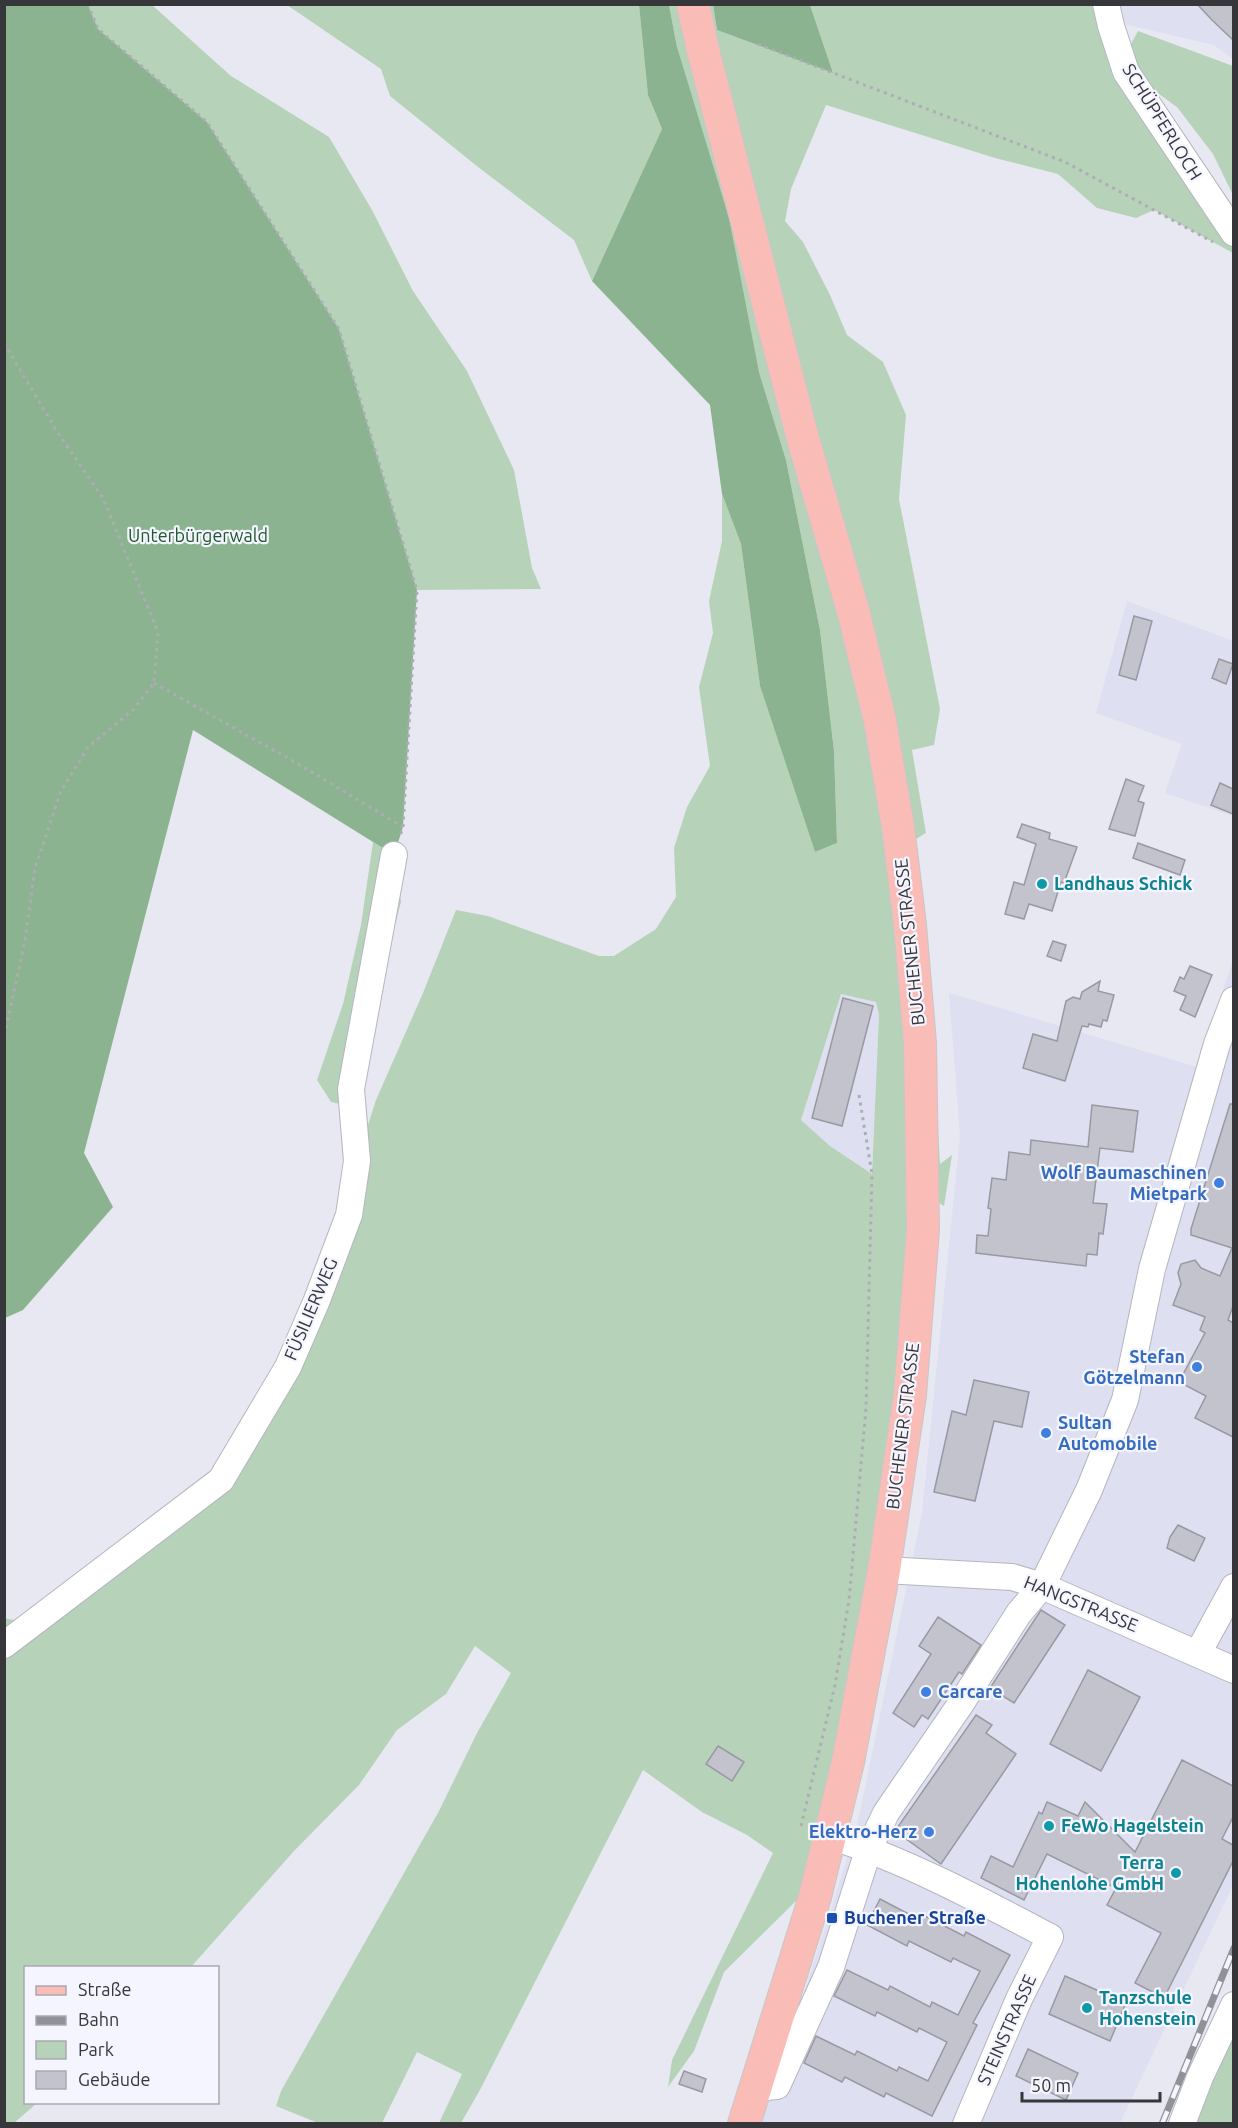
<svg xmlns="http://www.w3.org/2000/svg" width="1238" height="2128" viewBox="0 0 1238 2128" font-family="Ubuntu,sans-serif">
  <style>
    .built { fill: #dedff0 }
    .green { fill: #b6d3b9; fill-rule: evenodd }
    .forest { fill: #8cb390 }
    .building { fill: #c2c3cc; stroke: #9899a2; stroke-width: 1.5 }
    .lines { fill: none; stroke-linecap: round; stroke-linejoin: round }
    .minor-casing { stroke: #b5b6bf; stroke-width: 28 }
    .major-casing { stroke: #c7c7c8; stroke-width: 34 }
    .path { stroke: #adadb5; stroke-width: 3; stroke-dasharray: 3 4.5; stroke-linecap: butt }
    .minor { stroke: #fff; stroke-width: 26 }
    .major { stroke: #fabcb7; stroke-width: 32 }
    .rail-casing { stroke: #919198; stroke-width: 7 }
    .rail { stroke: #f4f5ff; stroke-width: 4.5; stroke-dasharray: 14; stroke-linecap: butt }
    .culture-dot { fill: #0f9aa8; stroke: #f4f5ff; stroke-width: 2 }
    .shop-dot { fill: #3f7fe0; stroke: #f4f5ff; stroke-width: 2 }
    .transit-dot { fill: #1a4fb4; stroke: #f4f5ff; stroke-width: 2 }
    .labels { text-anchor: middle; stroke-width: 4.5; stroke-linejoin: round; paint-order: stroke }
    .street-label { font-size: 18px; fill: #37373b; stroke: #f4f5ff }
    .park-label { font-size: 18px; fill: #1e582b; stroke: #f4f5ff }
    .culture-label { font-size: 18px; font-weight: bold; fill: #0d838f; stroke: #f4f5ff; text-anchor: start }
    .shop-label { font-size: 18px; font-weight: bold; fill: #366cbe; stroke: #f4f5ff; text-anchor: end }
    .transit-label { font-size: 18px; font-weight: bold; fill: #164399; stroke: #f4f5ff; text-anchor: start }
  </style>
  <rect width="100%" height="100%" fill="#e7e8f1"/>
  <g class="built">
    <polygon points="1119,5 1233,5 1233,59 1214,45 1124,24"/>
    <polygon points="1127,601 1233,641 1233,816 1165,793 1182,744 1096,713"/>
    <polygon points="1233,960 1233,1885 1120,2123 762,2124 856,1831 922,1513 960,1135 949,993 1197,1067"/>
    <polygon points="841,994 876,1002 879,1015 872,1174 830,1146 801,1120"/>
  </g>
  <g class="green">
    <polygon points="88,5 152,5 231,76 329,137 372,210 413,291 467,371 514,470 532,568 541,589 417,590 339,329 207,122 98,29"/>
    <polygon points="287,5 639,5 648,95 662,129 592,281 574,240 478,167 390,96 381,69"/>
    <path d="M669,5h44l4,25 116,43 -23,-68h294l22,67 107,161v20l-79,-43 -18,8 -39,-10 -39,-34 -63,-16 -169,-53 -35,84 -6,32 18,21 27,53 17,40 36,27 23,53 -7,84 41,210 -6,36 -22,5 14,83 -15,9 24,236 5,86 12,-9 -8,51 -21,-13 -39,377 -82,325 -78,77 -30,79 -26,36 4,-27 101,-207 -26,-18 -45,-23 -59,-42 -162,318 -20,35h-22l23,-49 -45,-22 -35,71h-64l-42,-17 5,-15 158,-280 38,-78 34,-60 -36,-27 -29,48 -49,36 -38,55 -65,66 -103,116 -165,1v134l11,1 -23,20h-9l-1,-505 27,6 190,-144 128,-265 4,-108 -22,-5 -14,-22 26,-76 18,-79 12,-83 21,13 7,47 -50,187 17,36 8,-25 47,-107 33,-83 32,6 111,40h15l42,-27 20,-32 -2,-49 13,-41 23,-41 -11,-79 14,-54 -4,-32 13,-60v-47l19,50 19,142 55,166 22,-9 -3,-92 -14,-121 -34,-170 -27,-88 -82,-325zM841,994l35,8 3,13 -7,159 -42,-28 -29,-26z"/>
    <polygon points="1138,31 1233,66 1233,195 1213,154 1177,107 1144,83 1130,46"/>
    <polygon points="1233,2005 1233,2123 1182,2124"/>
  </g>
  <g class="forest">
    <polygon points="4,5 88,5 98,29 207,122 339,329 417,590 403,827 394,855 193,730 84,1153 113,1207 23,1310 5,1318"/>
    <polygon points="639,5 669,5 677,47 729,218 759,372 786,460 820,630 834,751 837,843 815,852 760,686 741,544 722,494 710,405 592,281 662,129 648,95"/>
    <polygon points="713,5 810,5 833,73 717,30"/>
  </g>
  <g class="building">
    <polygon points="1197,4 1233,4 1233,40 1212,20"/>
    <polygon points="1134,616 1152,621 1136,680 1119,675"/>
    <polygon points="1219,659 1233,664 1226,684 1212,678"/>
    <polygon points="1126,779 1144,786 1138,801 1144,803 1135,836 1109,829"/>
    <polygon points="1220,783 1233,789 1233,814 1211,805"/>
    <polygon points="1022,824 1050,833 1049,839 1077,847 1064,883 1061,882 1052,911 1029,904 1024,919 1005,914 1014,882 1024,885 1036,844 1017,837"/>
    <polygon points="1138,843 1185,860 1180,875 1133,858"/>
    <polygon points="1053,941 1066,945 1061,961 1047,956"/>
    <polygon points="1190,966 1212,975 1195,1017 1180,1010 1186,996 1174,991 1180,977 1184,979"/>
    <polygon points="1100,981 1098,991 1114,995 1107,1021 1103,1020 1101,1027 1089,1024 1088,1027 1082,1026 1065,1081 1023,1068 1033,1034 1057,1041 1066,1001 1073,997 1080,999 1082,992"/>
    <polygon points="843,998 873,1006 842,1126 812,1118"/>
    <polygon points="1230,1104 1233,1104 1233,1306 1228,1320 1233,1323 1233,1437 1195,1418 1206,1396 1179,1382 1205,1333 1200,1330 1205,1317 1173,1305 1181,1284 1178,1273 1181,1264 1195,1260 1201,1268 1220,1276 1232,1248 1191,1235 1191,1229"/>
    <polygon points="1092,1105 1138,1111 1133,1152 1100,1148 1093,1203 1107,1204 1103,1234 1099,1233 1097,1255 1087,1254 1086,1266 976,1253 977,1235 988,1236 991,1209 988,1208 992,1178 1006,1180 1009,1152 1030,1155 1031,1140 1088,1147"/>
    <polygon points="974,1380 1029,1392 1022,1427 994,1421 975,1501 934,1492 952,1411 966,1415"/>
    <polygon points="1178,1525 1205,1538 1194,1561 1167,1548 1170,1537"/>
    <polygon points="1041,1610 1065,1625 1014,1703 990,1688"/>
    <polygon points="938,1617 981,1645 962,1674 959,1672 928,1719 922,1715 914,1727 893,1713 931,1654 919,1646"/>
    <polygon points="1088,1670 1140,1697 1101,1771 1050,1744"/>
    <polygon points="976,1715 992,1725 986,1733 1016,1754 941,1864 895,1831"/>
    <polygon points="718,1746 744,1762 732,1781 706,1764"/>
    <polygon points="1182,1760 1233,1786 1233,1817 1222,1839 1233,1845 1233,1861 1164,1998 1135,1983 1161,1933 1107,1905 1116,1888 1047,1854 1024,1900 981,1878 991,1856 1013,1867 1039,1812 1042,1814 1047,1802 1078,1816 1085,1802 1135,1852"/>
    <polygon points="880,1899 920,1920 923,1915 964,1936 966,1932 1010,1955 973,2023 977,2025 932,2116 886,2093 884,2097 845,2077 842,2082 804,2063 816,2036 855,2055 857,2051 897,2071 899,2067 928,2081 947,2042 919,2028 917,2032 877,2012 875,2016 834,1996 847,1970 888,1990 890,1986 930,2007 932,2002 958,2015 980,1971 953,1958 951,1962 909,1941 907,1946 867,1925"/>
    <polygon points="1065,1976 1126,2003 1110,2041 1049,2014"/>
    <polygon points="1028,2049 1078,2073 1066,2100 1016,2076"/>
    <polygon points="684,2071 706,2079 702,2092 679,2084"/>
  </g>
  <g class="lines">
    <g class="minor-casing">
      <g id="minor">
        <polyline points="1106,4 1111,26 1126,72 1234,233"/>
        <polyline points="884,1570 1012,1577 1042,1586 1234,1670"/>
        <polyline points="4,1645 221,1480 288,1367 317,1300 349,1215 357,1161 351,1089 394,855"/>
        <polyline points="1198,1653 1234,1587"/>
        <path d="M830,1836c77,25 148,63 220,101l-31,62 -53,125"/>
        <polyline points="756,2088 777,2086 831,1967 869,1848 886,1813 960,1705 1019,1613 1042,1586 1089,1490 1125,1400 1152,1269 1217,1044 1234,1000"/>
        <polyline points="1182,2124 1200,2077 1234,2005"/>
      </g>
    </g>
    <g class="major-casing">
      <polyline id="major" points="693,4 703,50 803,439 854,614 880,721 898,827 910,925 920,1043 923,1230 910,1395 884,1570 848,1762 815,1897 744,2124"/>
    </g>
    <g class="path">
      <polyline points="88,4 98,29 207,122 339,329 417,590 403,827 400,836"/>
      <polyline points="758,44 1065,162 1213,242"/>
      <polyline points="4,343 58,433 103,498 158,632 154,683 133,710 88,747 61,791 35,868 25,941 4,1037"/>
      <polyline points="154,683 300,765 403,827"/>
      <polyline points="801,1826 835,1685 849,1600 866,1408 872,1174 859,1095"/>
    </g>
    <use href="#minor" class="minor"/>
    <use href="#major" class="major"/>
    <g class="rail-casing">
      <polyline id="rail" points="1162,2124 1234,1948"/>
    </g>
    <use href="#rail" class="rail"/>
  </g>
  <g class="culture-dot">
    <circle cx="1042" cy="884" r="6"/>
    <circle cx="1049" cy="1826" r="6"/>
    <circle cx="1176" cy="1873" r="6"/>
    <circle cx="1087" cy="2008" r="6"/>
  </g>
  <g class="shop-dot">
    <circle cx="1219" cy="1183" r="6"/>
    <circle cx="1197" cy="1367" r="6"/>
    <circle cx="1046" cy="1433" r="6"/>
    <circle cx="926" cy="1692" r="6"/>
    <circle cx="929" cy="1832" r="6"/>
  </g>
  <rect class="transit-dot" x="826" y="1912" width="12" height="12" rx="3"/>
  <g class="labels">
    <g class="street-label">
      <text transform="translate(1162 122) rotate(58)" y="6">SCHÜPFERLOCH</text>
      <text transform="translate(910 942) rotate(-96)" y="6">BUCHENER STRASSE</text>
      <text transform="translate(311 1309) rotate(-67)" y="6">FÜSILIERWEG</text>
      <text transform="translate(903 1426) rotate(-83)" y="6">BUCHENER STRASSE</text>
      <text transform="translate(1081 1604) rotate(22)" y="6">HANGSTRASSE</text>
      <text transform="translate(1007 2030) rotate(-66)" y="6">STEINSTRASSE</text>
    </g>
    <g class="park-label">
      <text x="198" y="542">Unterbürgerwald</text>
    </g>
    <g class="culture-label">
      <text x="1054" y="890">Landhaus Schick</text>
      <text x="1061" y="1832">FeWo Hagelstein</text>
      <text x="1164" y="1869" text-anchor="end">Terra<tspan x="1164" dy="21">Hohenlohe GmbH</tspan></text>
      <text x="1099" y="2004">Tanzschule<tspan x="1099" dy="21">Hohenstein</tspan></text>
    </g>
    <g class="shop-label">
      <text x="1207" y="1179">Wolf Baumaschinen<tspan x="1207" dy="21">Mietpark</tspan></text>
      <text x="1185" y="1363">Stefan<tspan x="1185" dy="21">Götzelmann</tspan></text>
      <text x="1058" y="1429" text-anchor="start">Sultan<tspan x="1058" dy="21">Automobile</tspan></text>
      <text x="938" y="1698" text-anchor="start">Carcare</text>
      <text x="917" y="1838">Elektro-Herz</text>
    </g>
    <g class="transit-label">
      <text x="844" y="1924">Buchener Straße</text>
    </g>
  </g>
  <rect width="1238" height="2128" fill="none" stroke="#37373b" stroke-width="12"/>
  <rect x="24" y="1966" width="195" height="138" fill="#f4f5ff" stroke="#a8a9b1" stroke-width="1.5"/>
  <rect x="36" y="1986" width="30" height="9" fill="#fabcb7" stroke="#a8a9b1" stroke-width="1.5"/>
  <text x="78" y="1996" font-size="18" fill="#37373b">Straße</text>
  <rect x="36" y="2016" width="30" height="9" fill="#919198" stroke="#a8a9b1" stroke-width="1.5"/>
  <text x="78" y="2026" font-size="18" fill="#37373b">Bahn</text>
  <rect x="36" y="2041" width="30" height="18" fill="#b6d3b9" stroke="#a8a9b1" stroke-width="1.5"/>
  <text x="78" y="2056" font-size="18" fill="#37373b">Park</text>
  <rect x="36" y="2071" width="30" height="18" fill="#c2c3cc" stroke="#a8a9b1" stroke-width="1.5"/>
  <text x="78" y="2086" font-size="18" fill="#37373b">Gebäude</text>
  <path d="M1022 2092v9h138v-9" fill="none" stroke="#37373b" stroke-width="3"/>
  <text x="1031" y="2092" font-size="18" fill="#37373b" stroke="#f4f5ff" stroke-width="4.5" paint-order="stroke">50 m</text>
</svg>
